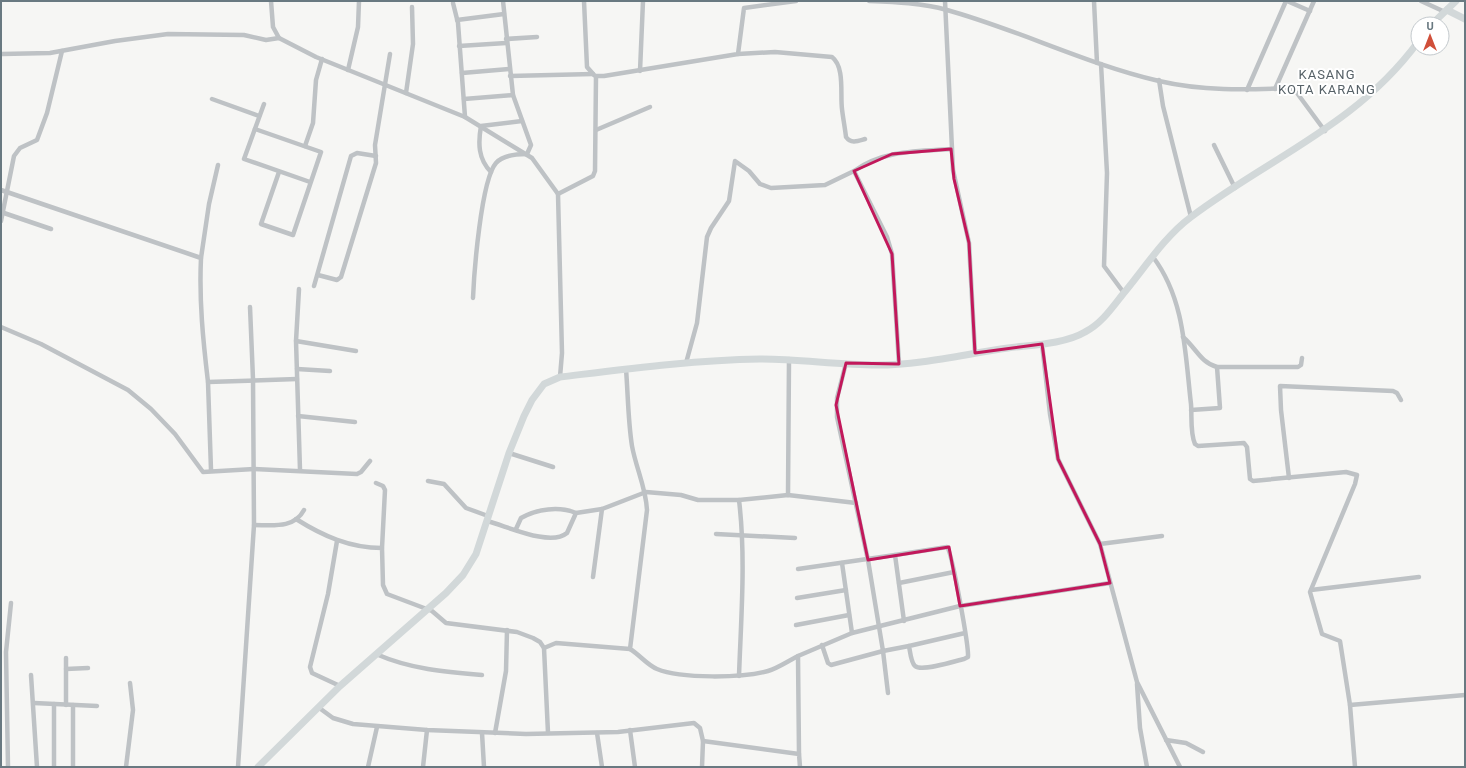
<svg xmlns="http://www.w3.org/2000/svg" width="1466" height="768" viewBox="0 0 1466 768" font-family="Roboto,sans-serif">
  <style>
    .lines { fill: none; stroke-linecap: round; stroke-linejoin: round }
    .street { stroke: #bec2c5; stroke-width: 4.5 }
    .secondary { stroke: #d2d8d9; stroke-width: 7 }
    .marked { fill: none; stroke: #c2185b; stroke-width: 3; stroke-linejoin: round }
    .labels { text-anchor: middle; stroke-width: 4; stroke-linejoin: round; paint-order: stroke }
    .quarter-label { font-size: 13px; letter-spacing: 1px; fill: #566167; stroke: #fff }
  </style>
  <rect width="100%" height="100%" fill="#f6f6f4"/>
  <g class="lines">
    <g class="street">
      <polyline points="271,1 273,27 279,38 316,57 465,117 532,158 558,194 562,353 560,377"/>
      <polyline points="584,1 587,67 594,75"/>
      <path d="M869,1c26,1 53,2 78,9 72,20 139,54 212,71 43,10 86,9 129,7l9,5 28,38"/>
      <polyline points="945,1 953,170 969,243 975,353"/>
      <polyline points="1094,1 1097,63"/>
      <polyline points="1287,1 1310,11"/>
      <polyline points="1421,1 1445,12"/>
      <polyline points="453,3 458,23 465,117"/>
      <polyline points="457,20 504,14"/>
      <polyline points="506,39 537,37"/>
      <polyline points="459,46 506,43"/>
      <polyline points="2,54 50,53 115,41 168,34 244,35 266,40 279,38"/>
      <path d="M738,54l37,-2 57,5c13,10 8,37 10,52 1,9 3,19 4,28 5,7 12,4 19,2"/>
      <polyline points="1101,64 1107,173 1104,266 1124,293"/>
      <polyline points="348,70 358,27 359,1"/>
      <polyline points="640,71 643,1"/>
      <polyline points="462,73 509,69"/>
      <polyline points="510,76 593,74"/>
      <polyline points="1159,80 1163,106 1191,217"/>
      <polyline points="1275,89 1314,1"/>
      <polyline points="1247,90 1286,1"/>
      <polyline points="406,93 413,44 412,7"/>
      <polyline points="212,99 259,116"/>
      <polyline points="464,99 513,95"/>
      <polyline points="264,104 244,159 310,182"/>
      <polyline points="255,129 321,152 293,235 261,224 279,172"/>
      <polyline points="596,130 650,107"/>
      <polyline points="1214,145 1235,188"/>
      <polyline points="305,146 313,123 316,80 322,59"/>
      <path d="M491,172c-13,-13 -13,-29 -10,-46l41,-5"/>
      <path d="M1,190l200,68c-2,42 2,82 7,124l89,-3"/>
      <polyline points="558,194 593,176 595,171 596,76 604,76 738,54 744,8 796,1"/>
      <polyline points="1,212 51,229"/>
      <polyline points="1,221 14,156 20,148 37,140 47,113 62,51"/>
      <path d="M1153,257c32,42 32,96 38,147 1,12 -1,29 4,40l3,2 46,-3 3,4 3,32 3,2 93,-9 11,3 -2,9 -45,108 12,42 18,7 10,64 5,62"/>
      <polyline points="201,258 209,204 218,165"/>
      <polyline points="318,275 337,280 341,277 376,163 375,145 390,54"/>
      <polyline points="314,286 351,156 357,153 376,156"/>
      <path d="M473,298c1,-24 8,-118 23,-135 7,-8 20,-9 31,-9l4,-9 -18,-50 -10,-94"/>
      <polyline points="1,327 41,344 128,390 151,409 175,434 203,472 254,469 357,474 361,472 370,461"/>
      <path d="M1183,337c13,11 18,26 34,30h81l3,-2 1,-7"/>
      <polyline points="296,341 299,289"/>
      <polyline points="1042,344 1050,414 1058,459 1100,544 1137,682 1180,767"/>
      <polyline points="686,363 697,323 707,237 711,228 729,201 735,161 749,171 760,184 771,188 825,185 854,171"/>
      <polyline points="846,363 837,398 837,417 868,560 883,651 909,646"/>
      <path d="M899,364l-7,-110 -5,-17 -33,-66c29,-21 64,-20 97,-22"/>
      <polyline points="297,369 330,371"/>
      <path d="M626,369c2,25 2,52 6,77 4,22 14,42 15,64l-17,139c10,6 17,16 27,20 24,10 86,9 111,2 10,-3 20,-10 30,-15"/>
      <polyline points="208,382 211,470"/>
      <polyline points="1191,410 1220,408 1217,367"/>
      <polyline points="298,416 355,422"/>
      <polyline points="509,453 553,467"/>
      <polyline points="300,470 296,341 356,351"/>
      <polyline points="1289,478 1281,410 1280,386 1393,391 1397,393 1401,400"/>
      <polyline points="428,481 444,484 466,508 488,516"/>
      <polyline points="376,483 383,486 385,490 382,548"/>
      <polyline points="788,495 789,359"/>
      <path d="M739,500c7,58 2,118 0,176"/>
      <path d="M296,519c27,17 54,29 86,29l1,37 4,9 45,17 14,12 71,9 16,6 7,4 4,6 4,85"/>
      <path d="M487,521c20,5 63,26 80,12l9,-20 26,-4 44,-17 35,3 17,5h41l49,-5 68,8"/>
      <path d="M254,525c18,0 40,4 50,-15"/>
      <path d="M516,529l5,-11c16,-9 38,-12 55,-5"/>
      <polyline points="716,534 795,538"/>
      <polyline points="337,541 328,594 310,667 312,673 340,686"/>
      <polyline points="1100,544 1162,536"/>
      <polyline points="842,563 852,633"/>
      <polyline points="798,569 895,555"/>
      <polyline points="593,577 602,509"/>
      <polyline points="899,583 954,572"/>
      <polyline points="1311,590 1419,577"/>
      <polyline points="797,598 846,590"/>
      <path d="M904,621l-9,-66 52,-8c5,5 22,100 21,110l-4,2c-9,2 -42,13 -49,7 -4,-3 -5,-15 -6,-20l56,-13"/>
      <polyline points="796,625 849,615"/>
      <polyline points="822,645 828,663 831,665 883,651 888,693"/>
      <polyline points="544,648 556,643 630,649"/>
      <path d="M376,654c34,15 69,18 106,21"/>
      <polyline points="66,669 88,668"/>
      <polyline points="31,675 37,767"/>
      <polyline points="1137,684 1140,728 1147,767"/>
      <polyline points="34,703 97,706"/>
      <polyline points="54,704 54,767"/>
      <polyline points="66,705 66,658"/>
      <polyline points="1350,705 1465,695"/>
      <polyline points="318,707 333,718 353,724 427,730 526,734 618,732 694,723 700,728 703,741 799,754 800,767"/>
      <polyline points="630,730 635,767"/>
      <polyline points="482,733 484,767"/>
      <polyline points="495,733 506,671 507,630"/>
      <polyline points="597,733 602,767"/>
      <polyline points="1166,740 1186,743 1203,752"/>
      <polyline points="799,754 798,656 852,633 960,606 1110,583"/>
      <polyline points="8,767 6,652 11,603"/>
      <polyline points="73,767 73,705"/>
      <polyline points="126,767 133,710 130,683"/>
      <polyline points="238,767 254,525 253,379 250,307"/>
      <polyline points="368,767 377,727"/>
      <polyline points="423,767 427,730"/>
      <polyline points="702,767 703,741"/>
    </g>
    <g class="secondary">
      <polyline points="1447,10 1465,19"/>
      <polyline points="1432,24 1456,1"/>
      <path d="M258,767l82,-81 106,-93 17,-18 13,-21 33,-101 15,-37 8,-16 12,-16 16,-7c66,-8 133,-17 200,-18 39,0 78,6 117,6 44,0 88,-11 131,-17 23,-3 57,-4 77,-16 16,-8 27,-24 38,-38 21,-25 41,-57 68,-77 78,-59 166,-92 227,-175"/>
    </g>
  </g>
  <path class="marked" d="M951,149l3,30 15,64 6,110 67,-9 16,115 42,85 10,39 -150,23 -11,-59 -81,13 -32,-155 10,-42 53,1 -7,-110 -38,-83 38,-17z"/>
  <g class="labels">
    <g class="quarter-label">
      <text x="1327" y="79">KASANG<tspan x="1327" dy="15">KOTA KARANG</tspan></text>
    </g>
  </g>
  <rect width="1466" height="768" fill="none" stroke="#697981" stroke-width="4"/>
  <g transform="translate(1430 36)"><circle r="19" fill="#ffffff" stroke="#c3c9cd"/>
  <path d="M0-3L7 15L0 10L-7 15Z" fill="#d04f3a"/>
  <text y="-6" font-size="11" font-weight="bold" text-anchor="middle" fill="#697981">U</text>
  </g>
</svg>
